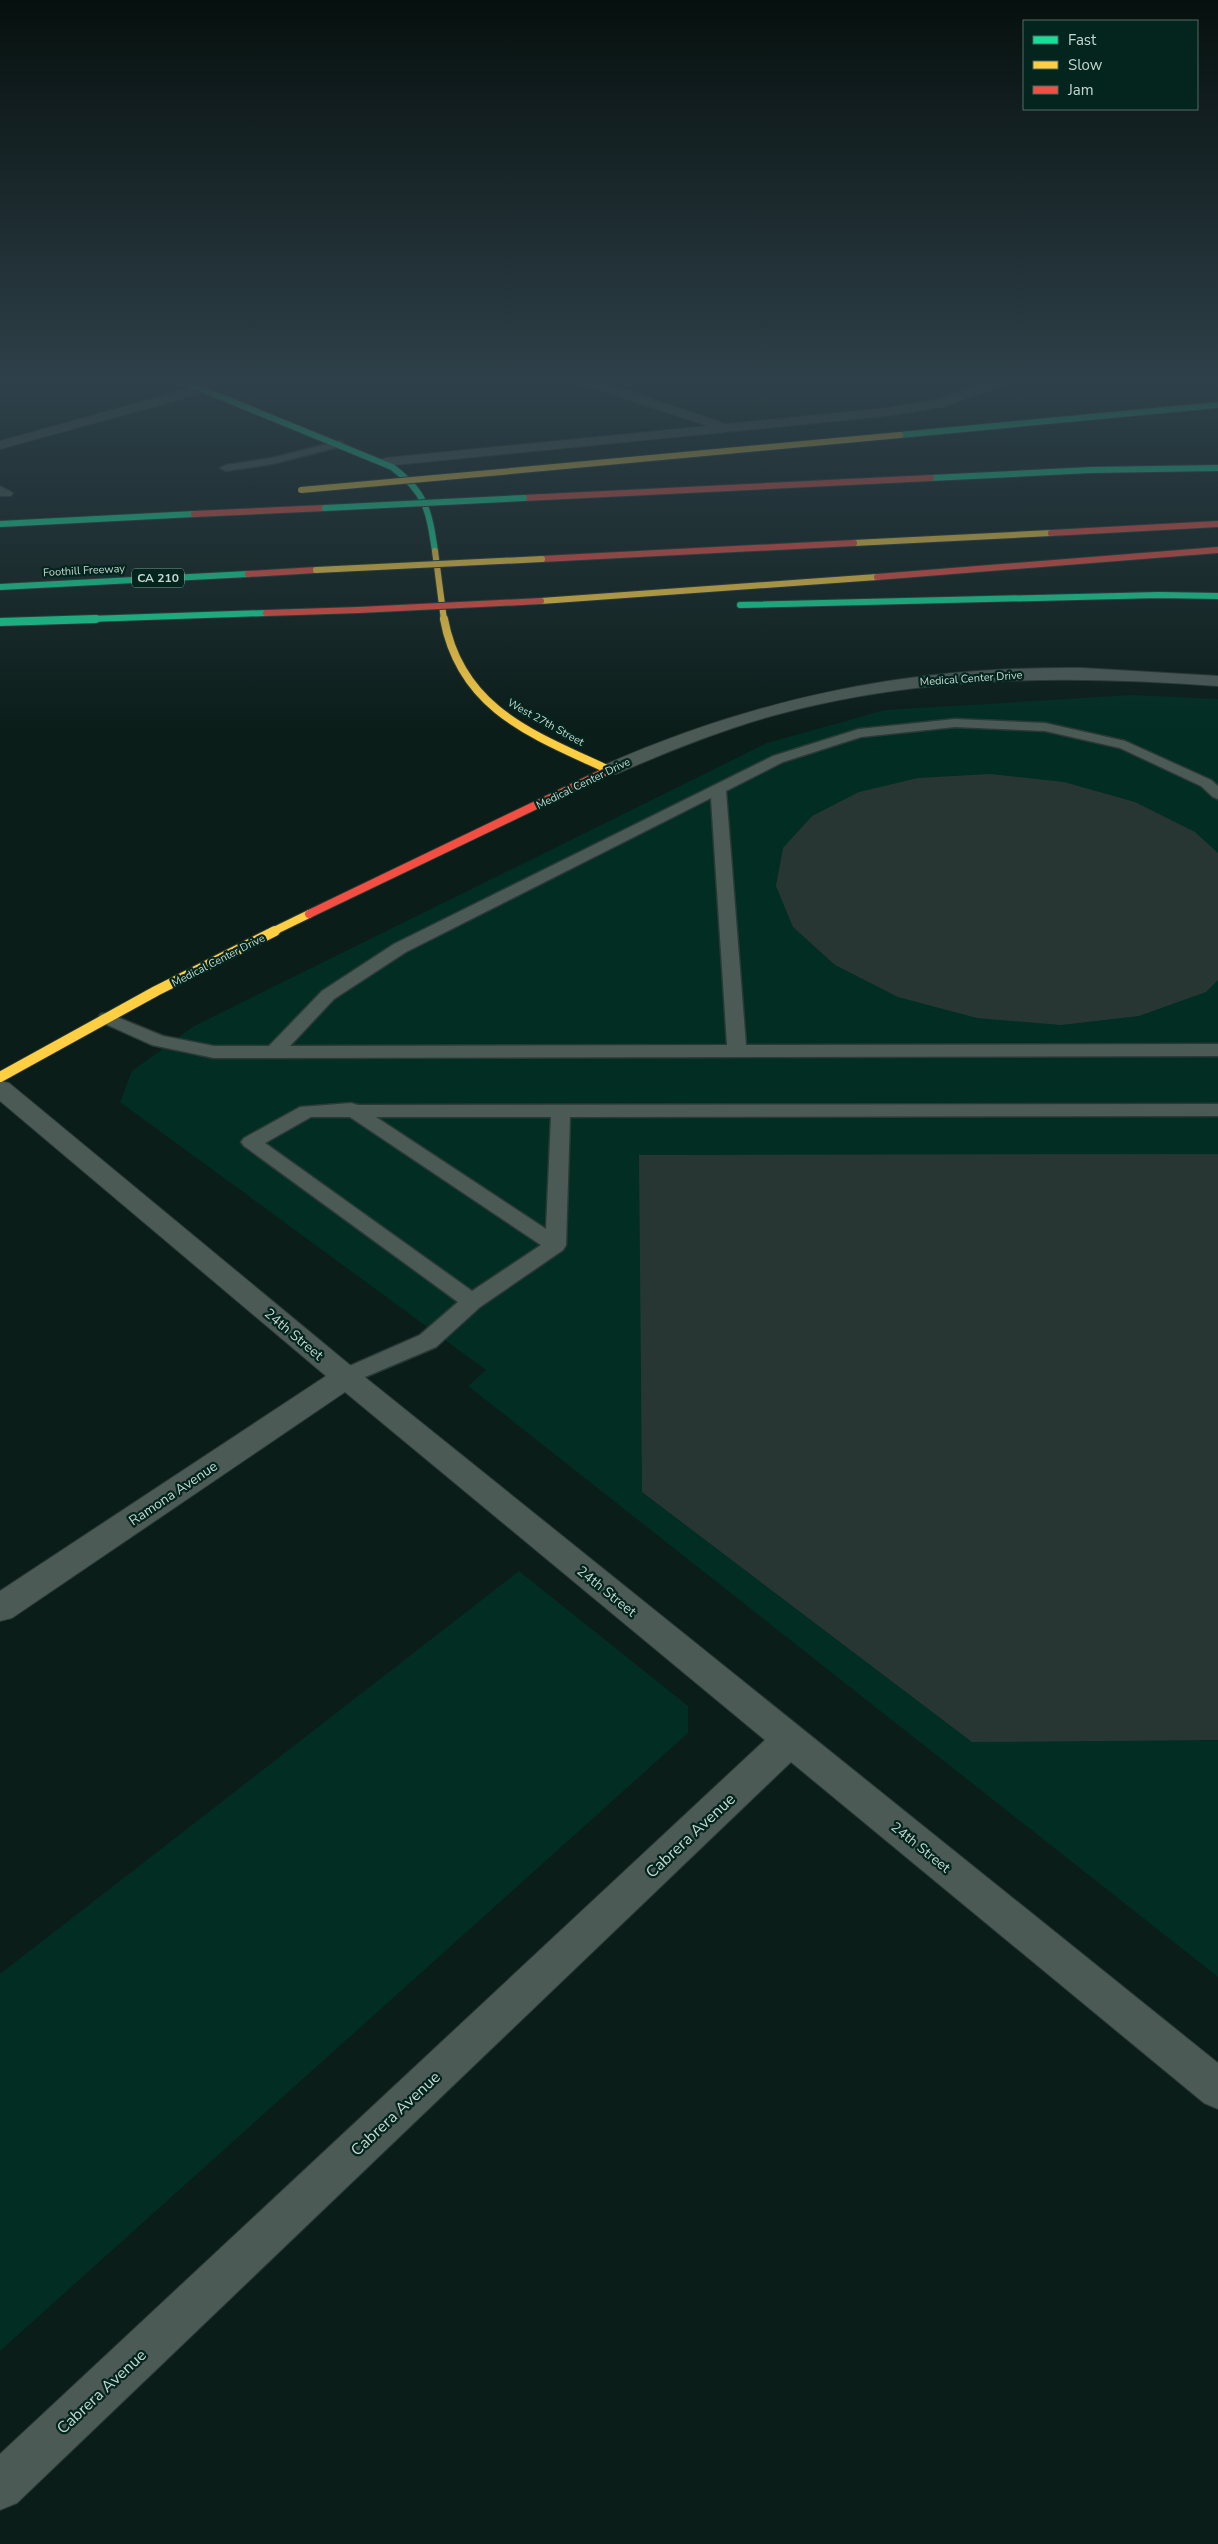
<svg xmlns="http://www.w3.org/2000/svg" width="1218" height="2544" viewBox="0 0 1218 2544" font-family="'Nunito Sans',sans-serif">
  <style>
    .built { fill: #012d23 }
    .building { fill: #283633 }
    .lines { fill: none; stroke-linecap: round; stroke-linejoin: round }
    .lane-casing { stroke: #2a3936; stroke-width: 3 }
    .street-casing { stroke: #2a3936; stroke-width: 2 }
    .fast-far1-casing { stroke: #2a3936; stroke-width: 8 }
    .fast-casing { stroke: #2a3936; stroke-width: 10 }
    .slow-far2-casing { stroke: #2a3936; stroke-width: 8 }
    .slow-far1-casing { stroke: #2a3936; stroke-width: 10 }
    .slow-casing { stroke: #2a3936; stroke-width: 12 }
    .jam-far1-casing { stroke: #2a3936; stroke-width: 8 }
    .jam-casing { stroke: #2a3936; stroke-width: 10 }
    .lane { fill: #4c5a56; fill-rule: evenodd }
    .street { fill: #4c5a56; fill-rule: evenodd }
    .fast-far1 { stroke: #16e098; stroke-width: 6 }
    .fast { stroke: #16e098; stroke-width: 8 }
    .slow-far2 { stroke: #ffcf43; stroke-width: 6 }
    .slow-far1 { stroke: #ffcf43; stroke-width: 8 }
    .slow { stroke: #ffcf43; stroke-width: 10 }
    .jam-far1 { stroke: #f24e42; stroke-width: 6 }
    .jam { stroke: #f24e42; stroke-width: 8 }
    .fast-bridge-casing { stroke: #2a3936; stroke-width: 8; stroke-linecap: butt }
    .slow-bridge-casing { stroke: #2a3936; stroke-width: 8; stroke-linecap: butt }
    .jam-bridge-casing { stroke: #2a3936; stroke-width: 8; stroke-linecap: butt }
    .fast-bridge { stroke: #16e098; stroke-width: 6 }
    .slow-bridge { stroke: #ffcf43; stroke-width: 6 }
    .jam-bridge { stroke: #f24e42; stroke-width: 6 }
    .labels { text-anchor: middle; stroke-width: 4.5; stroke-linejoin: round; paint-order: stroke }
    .far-street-label { font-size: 11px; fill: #c5d7d1; stroke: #03251d }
    .shield { fill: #03251d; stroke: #8ba29b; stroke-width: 1 }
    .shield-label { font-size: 12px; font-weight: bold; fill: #c5d7d1 }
    .street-label { font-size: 14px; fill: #c5d7d1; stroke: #03251d }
    .near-street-label { font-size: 16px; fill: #c5d7d1; stroke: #03251d }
  </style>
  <rect width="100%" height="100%" fill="#0b1d19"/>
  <g class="built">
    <polygon points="1132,695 1218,699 1218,1977 468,1386 486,1370 120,1102 132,1071 194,1026 767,743 885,710"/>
    <polygon points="519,1571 688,1706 688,1733 0,2351 0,1974"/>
  </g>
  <g class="building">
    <polygon points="990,774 1064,782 1135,802 1195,832 1218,853 1218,980 1206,992 1139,1016 1061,1025 977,1018 898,997 835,965 793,927 776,886 783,848 812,816 859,792 918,778"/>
    <polygon points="1218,1154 1218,1740 972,1742 642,1492 639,1155"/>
  </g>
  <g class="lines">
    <g class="lane-casing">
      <g id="lane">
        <polygon points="339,441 343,442 343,446 272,464 226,471 220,468 226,465 272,458"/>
        <path d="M955,719l90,4 80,18 86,39 7,6v13l-5,-2 -12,-11 -81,-38 -75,-17 -90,-4 -94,10 -78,25 -57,29 20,254 472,-1v12l-1004,2 -62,-13 -51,-23 -3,-4 3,-4 6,-1 56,23 51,10h55l53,-55 72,-47 379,-188 86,-27zM711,798l16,247 -437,1 44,-47 72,-47z"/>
        <path d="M351,1103l7,2 860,-1v12l-648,1 -4,128 -3,5 -83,57 -44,40 -90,38 -8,-2 -3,-6 3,-6 82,-36 38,-33 -214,-156 -3,-4 3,-4 56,-31zM311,1117h39l191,128 -69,46 -207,-148zM376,1117h175l-5,112z"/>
      </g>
    </g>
    <g class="street-casing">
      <g id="street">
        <polygon points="574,379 593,379 726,424 887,408 935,400 994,379 1012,379 1011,382 943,407 887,416 385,466 378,462 385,458 708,426 575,382"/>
        <polygon points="202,385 209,389 207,392 0,449 0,441"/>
        <polygon points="0,486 13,493 11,496 0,496"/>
        <path d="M1082,668l136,8v10c-148,-11 -295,-11 -439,28 -56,15 -110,37 -163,60h-14l-3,-4 3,-4c157,-69 309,-100 480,-98z"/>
        <polygon points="0,1081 9,1083 356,1370 1218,2063 1218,2109 1204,2103 791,1762 17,2503 0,2510 0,2454 765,1740 345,1392 12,1618 0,1621 0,1591 326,1376 0,1101"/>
      </g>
    </g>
    <g class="fast-far1-casing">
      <g id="fast-far1">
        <path d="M177,379l215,88c34,25 37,44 43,84"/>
        <polyline points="900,435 1218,405"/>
        <polyline points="931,478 1091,470 1218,468"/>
        <polyline points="0,524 194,514"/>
        <polyline points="0,587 248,574"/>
        <polyline points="740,605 1159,595 1218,596"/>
        <polyline points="59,620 266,613"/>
      </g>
    </g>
    <g class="fast-casing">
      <polyline id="fast" points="0,622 96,619"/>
    </g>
    <g class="slow-far2-casing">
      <g id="slow-far2">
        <polyline points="501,472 900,435"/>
        <polyline points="854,543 1051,533"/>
        <polyline points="435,551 444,620"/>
        <polyline points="541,601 877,577"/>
      </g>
    </g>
    <g class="slow-far1-casing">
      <g id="slow-far1">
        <path d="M444,619c17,91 90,116 165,151"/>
        <polyline points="272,932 309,914"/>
      </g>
    </g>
    <g class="slow-casing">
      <polyline id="slow" points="0,1077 156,991 275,931"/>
    </g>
    <g class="jam-far1-casing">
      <g id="jam-far1">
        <polyline points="524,498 931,478"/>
        <polyline points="194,514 325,508"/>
        <polyline points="1051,533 1218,524"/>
        <polyline points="542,559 854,543"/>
        <polyline points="248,574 316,570"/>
        <polyline points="877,577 1218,550"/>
        <polyline points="266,613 359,610"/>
      </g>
    </g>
    <g class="jam-casing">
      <polyline id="jam" points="309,914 609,770"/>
    </g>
    <use href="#lane" class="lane"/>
    <use href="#street" class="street"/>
    <use href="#fast-far1" class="fast-far1"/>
    <use href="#fast" class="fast"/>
    <use href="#slow-far2" class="slow-far2"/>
    <use href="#slow-far1" class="slow-far1"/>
    <use href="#slow" class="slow"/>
    <use href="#jam-far1" class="jam-far1"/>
    <use href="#jam" class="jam"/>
    <g class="fast-bridge-casing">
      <polyline id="fast-bridge" points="325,508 524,498"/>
    </g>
    <g class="slow-bridge-casing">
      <g id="slow-bridge">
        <polyline points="301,490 501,472"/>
        <polyline points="316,570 542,559"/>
      </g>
    </g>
    <g class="jam-bridge-casing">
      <polyline id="jam-bridge" points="359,610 541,601"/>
    </g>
    <use href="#fast-bridge" class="fast-bridge"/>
    <use href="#slow-bridge" class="slow-bridge"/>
    <use href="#jam-bridge" class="jam-bridge"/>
  </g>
  <linearGradient id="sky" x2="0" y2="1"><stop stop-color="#06100e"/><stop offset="0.52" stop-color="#2e4049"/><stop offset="1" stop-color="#2e4049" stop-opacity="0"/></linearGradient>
  <rect width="1218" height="735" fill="url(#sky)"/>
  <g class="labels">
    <g class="far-street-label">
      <text transform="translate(84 570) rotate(-3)" y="4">Foothill Freeway</text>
      <text transform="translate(971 678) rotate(-4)" y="4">Medical Center Drive</text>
      <text transform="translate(546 722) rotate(29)" y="4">West 27th Street</text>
      <text transform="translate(583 783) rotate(-26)" y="4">Medical Center Drive</text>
      <text transform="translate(218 960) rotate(-27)" y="4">Medical Center Drive</text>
    </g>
    <rect class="shield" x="132" y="568.5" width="52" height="19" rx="4"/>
    <g class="shield-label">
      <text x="158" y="582">CA 210</text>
    </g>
    <g class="street-label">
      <text transform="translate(294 1334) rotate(40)" y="5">24th Street</text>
      <text transform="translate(173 1493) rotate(-34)" y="5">Ramona Avenue</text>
      <text transform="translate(607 1591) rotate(39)" y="5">24th Street</text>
      <text transform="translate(921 1847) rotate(39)" y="5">24th Street</text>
    </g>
    <g class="near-street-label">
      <text transform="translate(690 1835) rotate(-43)" y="6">Cabrera Avenue</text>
      <text transform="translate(395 2113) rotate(-43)" y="6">Cabrera Avenue</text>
      <text transform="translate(101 2391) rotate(-43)" y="6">Cabrera Avenue</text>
    </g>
  </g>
  <rect x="1023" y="20" width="175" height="90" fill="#03251d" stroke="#516c65"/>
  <rect x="1033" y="36" width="25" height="8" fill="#16e098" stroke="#516c65"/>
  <text x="1068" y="45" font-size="15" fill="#c5d7d1">Fast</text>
  <rect x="1033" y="61" width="25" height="8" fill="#ffcf43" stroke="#516c65"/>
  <text x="1068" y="70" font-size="15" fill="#c5d7d1">Slow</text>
  <rect x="1033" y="86" width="25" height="8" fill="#f24e42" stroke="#516c65"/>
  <text x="1068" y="95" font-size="15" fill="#c5d7d1">Jam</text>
</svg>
